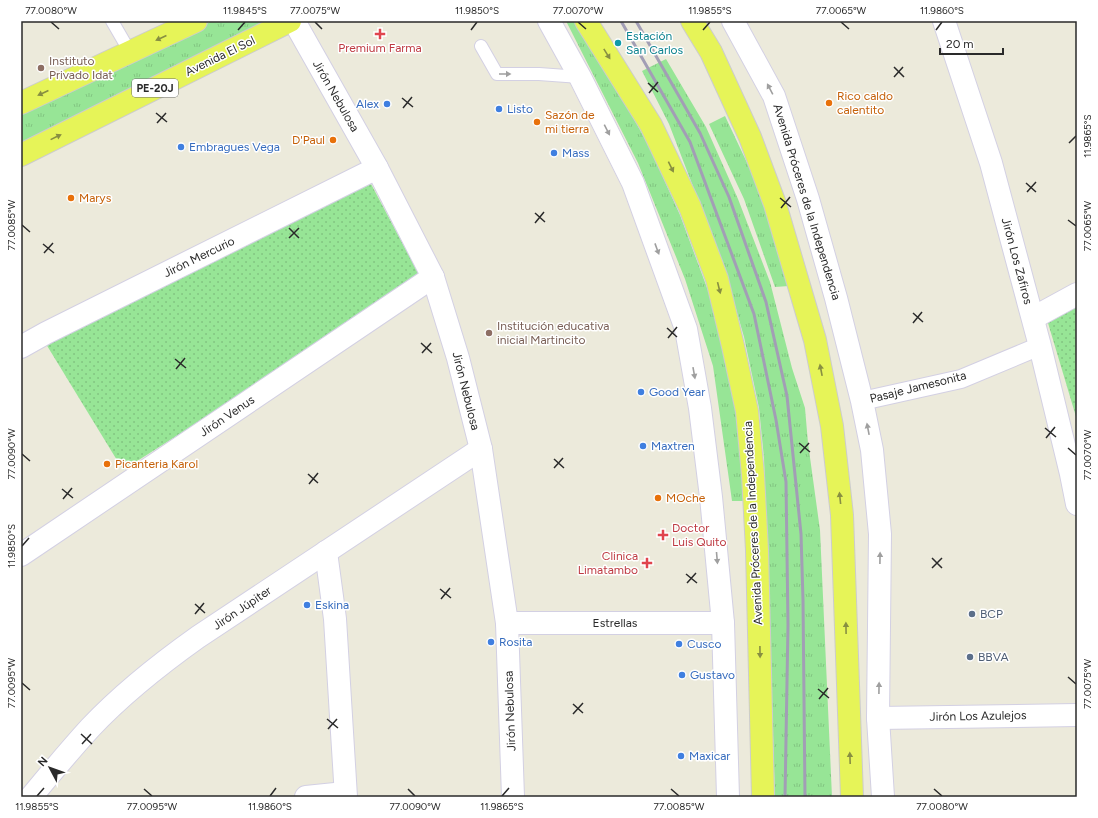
<svg xmlns="http://www.w3.org/2000/svg" width="1098" height="818" viewBox="0 0 1098 818" font-family="Figtree,sans-serif">
  <style>
    .grass { fill: url(#grass-tufts) }
    .park { fill: url(#park-dots) }
    .lines { fill: none; stroke-linecap: round; stroke-linejoin: round }
    .service-casing { stroke: #d3d0e3; stroke-width: 14 }
    .pedestrian-casing { stroke: #d3d0e3; stroke-width: 20 }
    .minor-casing { stroke: #d3d0e3; stroke-width: 24 }
    .secondary-casing { stroke: #d3d0e3; stroke-width: 24 }
    .primary-casing { stroke: #ccc; stroke-width: 24 }
    .service { stroke: #fff; stroke-width: 12 }
    .pedestrian { stroke: #fff; stroke-width: 18 }
    .minor { stroke: #fff; stroke-width: 22 }
    .secondary { stroke: #fff; stroke-width: 22 }
    .primary { stroke: #e6f458; stroke-width: 22 }
    .rail { stroke: #a29eb5; stroke-width: 3 }
    .oneway { fill: #888f41 }
    .oneway2 { fill: #9f9f9f }
    .ticks { fill: none; stroke: #2a2a2a; stroke-width: 1.5 }
    .health-dot { fill: #e0444e; stroke: #fff; stroke-width: 1.5 }
    .culture-dot { fill: #0f9aa8; stroke: #fff; stroke-width: 1.5 }
    .education-dot { fill: #8d6e63; stroke: #fff; stroke-width: 1.5 }
    .food-dot { fill: #e8710a; stroke: #fff; stroke-width: 1.5 }
    .shop-dot { fill: #3f7fe0; stroke: #fff; stroke-width: 1.5 }
    .service-dot { fill: #5c6f8a; stroke: #fff; stroke-width: 1.5 }
    .labels { text-anchor: middle; stroke-width: 3; stroke-linejoin: round; paint-order: stroke }
    .shield { fill: #fff; stroke: #6a6a6a; stroke-width: 1 }
    .shield-label { font-size: 11px; font-weight: bold; fill: #2a2a2a }
    .culture-label { font-size: 12px; fill: #0d838f; stroke: #fff; text-anchor: start }
    .health-label { font-size: 12px; fill: #be3a42; stroke: #fff }
    .street-label { font-size: 12px; fill: #2a2a2a; stroke: #fff }
    .education-label { font-size: 12px; fill: #785e54; stroke: #fff; text-anchor: start }
    .food-label { font-size: 12px; fill: #c56008; stroke: #fff; text-anchor: start }
    .shop-label { font-size: 12px; fill: #366cbe; stroke: #fff; text-anchor: start }
    .service-label { font-size: 12px; fill: #4e5e75; stroke: #fff; text-anchor: start }
    .neatline { fill: none; stroke: #2a2a2a; stroke-width: 1.5 }
    .ticks-label { font-size: 10px; text-anchor: middle; fill: #2a2a2a }
  </style>
  <defs>
    <pattern id="grass-tufts" width="24" height="20" patternUnits="userSpaceOnUse"><rect width="24" height="20" fill="#97e596"/><path d="M3 7l-1-3M5 7V3M7 7l1-3M15 17l-1-3M17 17v-4M19 17l1-3" fill="none" stroke="#82c581"/></pattern>
    <pattern id="park-dots" width="8" height="8" patternUnits="userSpaceOnUse"><rect width="8" height="8" fill="#97e596"/><path d="M2 2h.1M6 6h.1" fill="none" stroke="#82c581" stroke-width="1.8" stroke-linecap="round"/></pattern>
  </defs>
  <rect width="100%" height="100%" fill="#eceadb"/>
  <g class="grass">
    <polygon points="212,21 263,21 259,28 21,143 21,113"/>
    <polygon points="566,21 579,21 649,146 680,215 726,339 748,501 732,501 713,366 685,279 638,163"/>
    <polygon points="666,59 706,127 738,199 770,282 792,368 805,408 808,443 820,530 832,797 775,797 764,458 759,408 744,337 724,267 669,124 642,71"/>
    <polygon points="725,116 758,186 789,286 775,287 744,199 709,124"/>
  </g>
  <g class="park">
    <polygon points="371,184 422,280 123,470 46,344"/>
    <polygon points="1077,307 1077,420 1048,323"/>
  </g>
  <g class="lines">
    <g class="service-casing">
      <g id="service">
        <polyline points="112,21 130,52"/>
        <polyline points="481,46 497,74 539,74 580,77"/>
      </g>
    </g>
    <g class="pedestrian-casing">
      <polyline id="pedestrian" points="862,401 961,379 1040,346"/>
    </g>
    <g class="minor-casing">
      <g id="minor">
        <polyline points="294,21 377,168 433,277 458,358 481,449 507,623 513,797"/>
        <polyline points="944,21 991,163 1040,346 1071,474 1077,504"/>
        <polyline points="1033,318 1077,294"/>
        <polyline points="21,347 46,333 377,168"/>
        <polyline points="326,552 335,619 346,797"/>
        <polyline points="21,555 433,277"/>
        <polyline points="507,623 723,623"/>
        <polyline points="878,718 1077,715"/>
        <path d="M31,797c19,-23 39,-47 59,-69 33,-35 70,-64 108,-91l283,-188"/>
        <polyline points="306,797 345,793"/>
      </g>
    </g>
    <g class="secondary-casing">
      <g id="secondary">
        <polyline points="549,21 580,77 633,183 686,329 700,408 711,497 723,623 728,797"/>
        <polyline points="733,21 774,96 808,199 836,298 862,401 872,450 880,534 878,718 883,797"/>
      </g>
    </g>
    <g class="primary-casing">
      <g id="primary">
        <polyline points="586,21 651,125 690,207 717,279 733,346 747,411 753,475 757,550 763,797"/>
        <polyline points="692,21 711,52 750,137 775,204 815,340 832,426 842,515 852,797"/>
        <polyline points="21,103 196,21"/>
        <polyline points="21,155 290,21"/>
      </g>
    </g>
    <use href="#service" class="service"/>
    <use href="#pedestrian" class="pedestrian"/>
    <use href="#minor" class="minor"/>
    <use href="#secondary" class="secondary"/>
    <use href="#primary" class="primary"/>
    <g class="rail">
      <polyline points="621,21 690,142 754,314 776,420 786,482 788,625 785,797"/>
      <polyline points="636,21 700,133 729,197 766,302 787,396 801,534 803,600 805,797"/>
    </g>
  </g>
  <defs><path id="oneway-solid" d="M-6-.8H1V-3.2L6.5 0L1 3.2V.8H-6Z"/></defs>
  <g class="oneway">
    <use href="#oneway-solid" transform="translate(161 38) rotate(155)"/>
    <use href="#oneway-solid" transform="translate(607 54) rotate(58)"/>
    <use href="#oneway-solid" transform="translate(43 93) rotate(155)"/>
    <use href="#oneway-solid" transform="translate(56 137) rotate(-26)"/>
    <use href="#oneway-solid" transform="translate(671 167) rotate(64)"/>
    <use href="#oneway-solid" transform="translate(719 288) rotate(76)"/>
    <use href="#oneway-solid" transform="translate(821 370) rotate(-101)"/>
    <use href="#oneway-solid" transform="translate(840 498) rotate(-96)"/>
    <use href="#oneway-solid" transform="translate(846 628) rotate(-91)"/>
    <use href="#oneway-solid" transform="translate(760 652) rotate(89)"/>
    <use href="#oneway-solid" transform="translate(850 758) rotate(-92)"/>
  </g>
  <g class="oneway2">
    <use href="#oneway-solid" transform="translate(505 74)"/>
    <use href="#oneway-solid" transform="translate(770 89) rotate(-118)"/>
    <use href="#oneway-solid" transform="translate(607 130) rotate(63)"/>
    <use href="#oneway-solid" transform="translate(657 249) rotate(70)"/>
    <use href="#oneway-solid" transform="translate(694 373) rotate(80)"/>
    <use href="#oneway-solid" transform="translate(868 429) rotate(-101)"/>
    <use href="#oneway-solid" transform="translate(717 558) rotate(85)"/>
    <use href="#oneway-solid" transform="translate(880 558) rotate(-89)"/>
    <use href="#oneway-solid" transform="translate(879 688) rotate(-89)"/>
  </g>
  <path class="ticks" d="M51,22l8,7M315,22l7,7M578,22l8,7M841,22l8,7M238,30l7,-8M471,30l6,-8M703,30l7,-8M936,30l6,-8M894,67l10,10M894,77l9,-10M648,83l10,9M649,93l9,-11M402,98l11,9M403,108l9,-11M156,113l11,9M157,123l9,-10M1069,143l7,-7M1026,183l10,9M1027,192l9,-10M780,198l11,9M781,208l9,-11M535,213l10,9M1068,220l8,6M535,223l9,-11M22,225l8,7M289,228l10,10M289,238l10,-10M43,244l11,9M44,253l9,-10M913,313l10,9M913,323l9,-11M667,328l10,9M668,338l9,-11M421,343l11,10M422,353l9,-10M175,359l11,9M176,369l9,-11M1045,428l11,9M1046,438l9,-11M799,443l11,9M1068,448l8,7M800,453l9,-10M22,454l8,7M554,459l10,9M554,468l9,-10M308,474l10,9M309,484l9,-11M62,489l11,9M63,499l9,-11M22,546l7,-8M932,558l10,10M932,568l10,-10M686,574l11,9M687,583l9,-10M440,589l11,9M441,599l9,-11M195,604l10,9M195,614l9,-11M1068,677l8,7M22,683l8,7M818,689l11,9M819,699l9,-11M573,704l10,9M573,714l10,-11M327,719l11,9M328,729l9,-10M81,734l11,10M82,744l9,-10M144,789l8,7M408,789l7,7M671,789l8,7M934,789l8,7M37,796l7,-8M270,796l6,-8M502,796l7,-8"/>
  <g class="health-dot">
    <path d="M378 28h4v4h4v4h-4v4h-4v-4h-4v-4h4z"/>
    <path d="M661 529h4v4h4v4h-4v4h-4v-4h-4v-4h4z"/>
    <path d="M645 557h4v4h4v4h-4v4h-4v-4h-4v-4h4z"/>
  </g>
  <circle class="culture-dot" cx="618" cy="43" r="4"/>
  <g class="education-dot">
    <circle cx="41" cy="68" r="4"/>
    <circle cx="489" cy="333" r="4"/>
  </g>
  <g class="food-dot">
    <circle cx="829" cy="103" r="4"/>
    <circle cx="537" cy="122" r="4"/>
    <circle cx="333" cy="140" r="4"/>
    <circle cx="71" cy="198" r="4"/>
    <circle cx="107" cy="464" r="4"/>
    <circle cx="658" cy="498" r="4"/>
  </g>
  <g class="shop-dot">
    <circle cx="387" cy="104" r="4"/>
    <circle cx="499" cy="109" r="4"/>
    <circle cx="181" cy="147" r="4"/>
    <circle cx="554" cy="153" r="4"/>
    <circle cx="641" cy="392" r="4"/>
    <circle cx="643" cy="446" r="4"/>
    <circle cx="307" cy="605" r="4"/>
    <circle cx="491" cy="642" r="4"/>
    <circle cx="679" cy="644" r="4"/>
    <circle cx="682" cy="675" r="4"/>
    <circle cx="681" cy="756" r="4"/>
  </g>
  <g class="service-dot">
    <circle cx="972" cy="614" r="4"/>
    <circle cx="970" cy="657" r="4"/>
  </g>
  <g class="labels">
    <rect class="shield" x="132" y="79" width="46" height="18" rx="3"/>
    <g class="shield-label">
      <text x="155" y="92">PE-20J</text>
    </g>
    <g class="culture-label">
      <text x="626" y="40">Estación<tspan x="626" dy="14">San Carlos</tspan></text>
    </g>
    <g class="health-label">
      <text x="380" y="52">Premium Farma</text>
      <text x="672" y="532" text-anchor="start">Doctor<tspan x="672" dy="14">Luis Quito</tspan></text>
      <text x="638" y="560" text-anchor="end">Clinica<tspan x="638" dy="14">Limatambo</tspan></text>
    </g>
    <g class="street-label">
      <text transform="translate(220 56) rotate(-26)" y="4">Avenida El Sol</text>
      <text transform="translate(336 96) rotate(60)" y="4">Jirón Nebulosa</text>
      <text transform="translate(807 202) rotate(73)" y="4">Avenida Próceres de la Independencia</text>
      <text transform="translate(199 257) rotate(-26)" y="4">Jirón Mercurio</text>
      <text transform="translate(1017 261) rotate(75)" y="4">Jirón Los Zafiros</text>
      <text transform="translate(918 387) rotate(-14)" y="4">Pasaje Jamesonita</text>
      <text transform="translate(466 391) rotate(76)" y="4">Jirón Nebulosa</text>
      <text transform="translate(227 416) rotate(-34)" y="4">Jirón Venus</text>
      <text transform="translate(753 523) rotate(-93)" y="4">Avenida Próceres de la Independencia</text>
      <text transform="translate(242 608) rotate(-34)" y="4">Jirón Júpiter</text>
      <text x="615" y="627">Estrellas</text>
      <text transform="translate(510 711) rotate(-92)" y="4">Jirón Nebulosa</text>
      <text transform="translate(978 716) rotate(-1)" y="4">Jirón Los Azulejos</text>
    </g>
    <g class="education-label">
      <text x="49" y="65">Instituto<tspan x="49" dy="14">Privado Idat</tspan></text>
      <text x="497" y="330">Institución educativa<tspan x="497" dy="14">inicial Martincito</tspan></text>
    </g>
    <g class="food-label">
      <text x="837" y="100">Rico caldo<tspan x="837" dy="14">calentito</tspan></text>
      <text x="545" y="119">Sazón de<tspan x="545" dy="14">mi tierra</tspan></text>
      <text x="325" y="144" text-anchor="end">D'Paul</text>
      <text x="79" y="202">Marys</text>
      <text x="115" y="468">Picanteria Karol</text>
      <text x="666" y="502">MOche</text>
    </g>
    <g class="shop-label">
      <text x="379" y="108" text-anchor="end">Alex</text>
      <text x="507" y="113">Listo</text>
      <text x="189" y="151">Embragues Vega</text>
      <text x="562" y="157">Mass</text>
      <text x="649" y="396">Good Year</text>
      <text x="651" y="450">Maxtren</text>
      <text x="315" y="609">Eskina</text>
      <text x="499" y="646">Rosita</text>
      <text x="687" y="648">Cusco</text>
      <text x="690" y="679">Gustavo</text>
      <text x="689" y="760">Maxicar</text>
    </g>
    <g class="service-label">
      <text x="980" y="618">BCP</text>
      <text x="978" y="661">BBVA</text>
    </g>
  </g>
  <rect width="1098" height="818" fill="none" stroke="#ffffff" stroke-width="44"/>
  <g transform="translate(50 768) rotate(311)" stroke="#ffffff" stroke-width="3" paint-order="stroke">
  <path d="M0-3L7 15L0 10L-7 15Z" fill="#2a2a2a"/>
  <text y="-6" font-size="11" font-weight="bold" text-anchor="middle" fill="#2a2a2a">N</text>
  </g>
  <path d="M940 48v6h63v-6" fill="none" stroke="#2a2a2a" stroke-width="2"/>
  <text x="946" y="48" font-size="12" fill="#2a2a2a" stroke="#ffffff" stroke-width="3" paint-order="stroke">20 m</text>
  <rect x="22" y="22" width="1054" height="774" class="neatline"/>
  <g class="ticks-label">
    <text x="51" y="14">77.0080°W</text>
    <text x="245" y="14">11.9845°S</text>
    <text x="315" y="14">77.0075°W</text>
    <text x="477" y="14">11.9850°S</text>
    <text x="578" y="14">77.0070°W</text>
    <text x="710" y="14">11.9855°S</text>
    <text x="841" y="14">77.0065°W</text>
    <text x="942" y="14">11.9860°S</text>
    <text transform="translate(1087 136) rotate(-90)" y="4">11.9865°S</text>
    <text transform="translate(11 225) rotate(-90)" y="4">77.0085°W</text>
    <text transform="translate(1087 226) rotate(-90)" y="4">77.0065°W</text>
    <text transform="translate(11 454) rotate(-90)" y="4">77.0090°W</text>
    <text transform="translate(1087 455) rotate(-90)" y="4">77.0070°W</text>
    <text transform="translate(11 546) rotate(-90)" y="4">11.9850°S</text>
    <text transform="translate(11 683) rotate(-90)" y="4">77.0095°W</text>
    <text transform="translate(1087 684) rotate(-90)" y="4">77.0075°W</text>
    <text x="37" y="810">11.9855°S</text>
    <text x="152" y="810">77.0095°W</text>
    <text x="270" y="810">11.9860°S</text>
    <text x="415" y="810">77.0090°W</text>
    <text x="502" y="810">11.9865°S</text>
    <text x="679" y="810">77.0085°W</text>
    <text x="942" y="810">77.0080°W</text>
  </g>
</svg>
